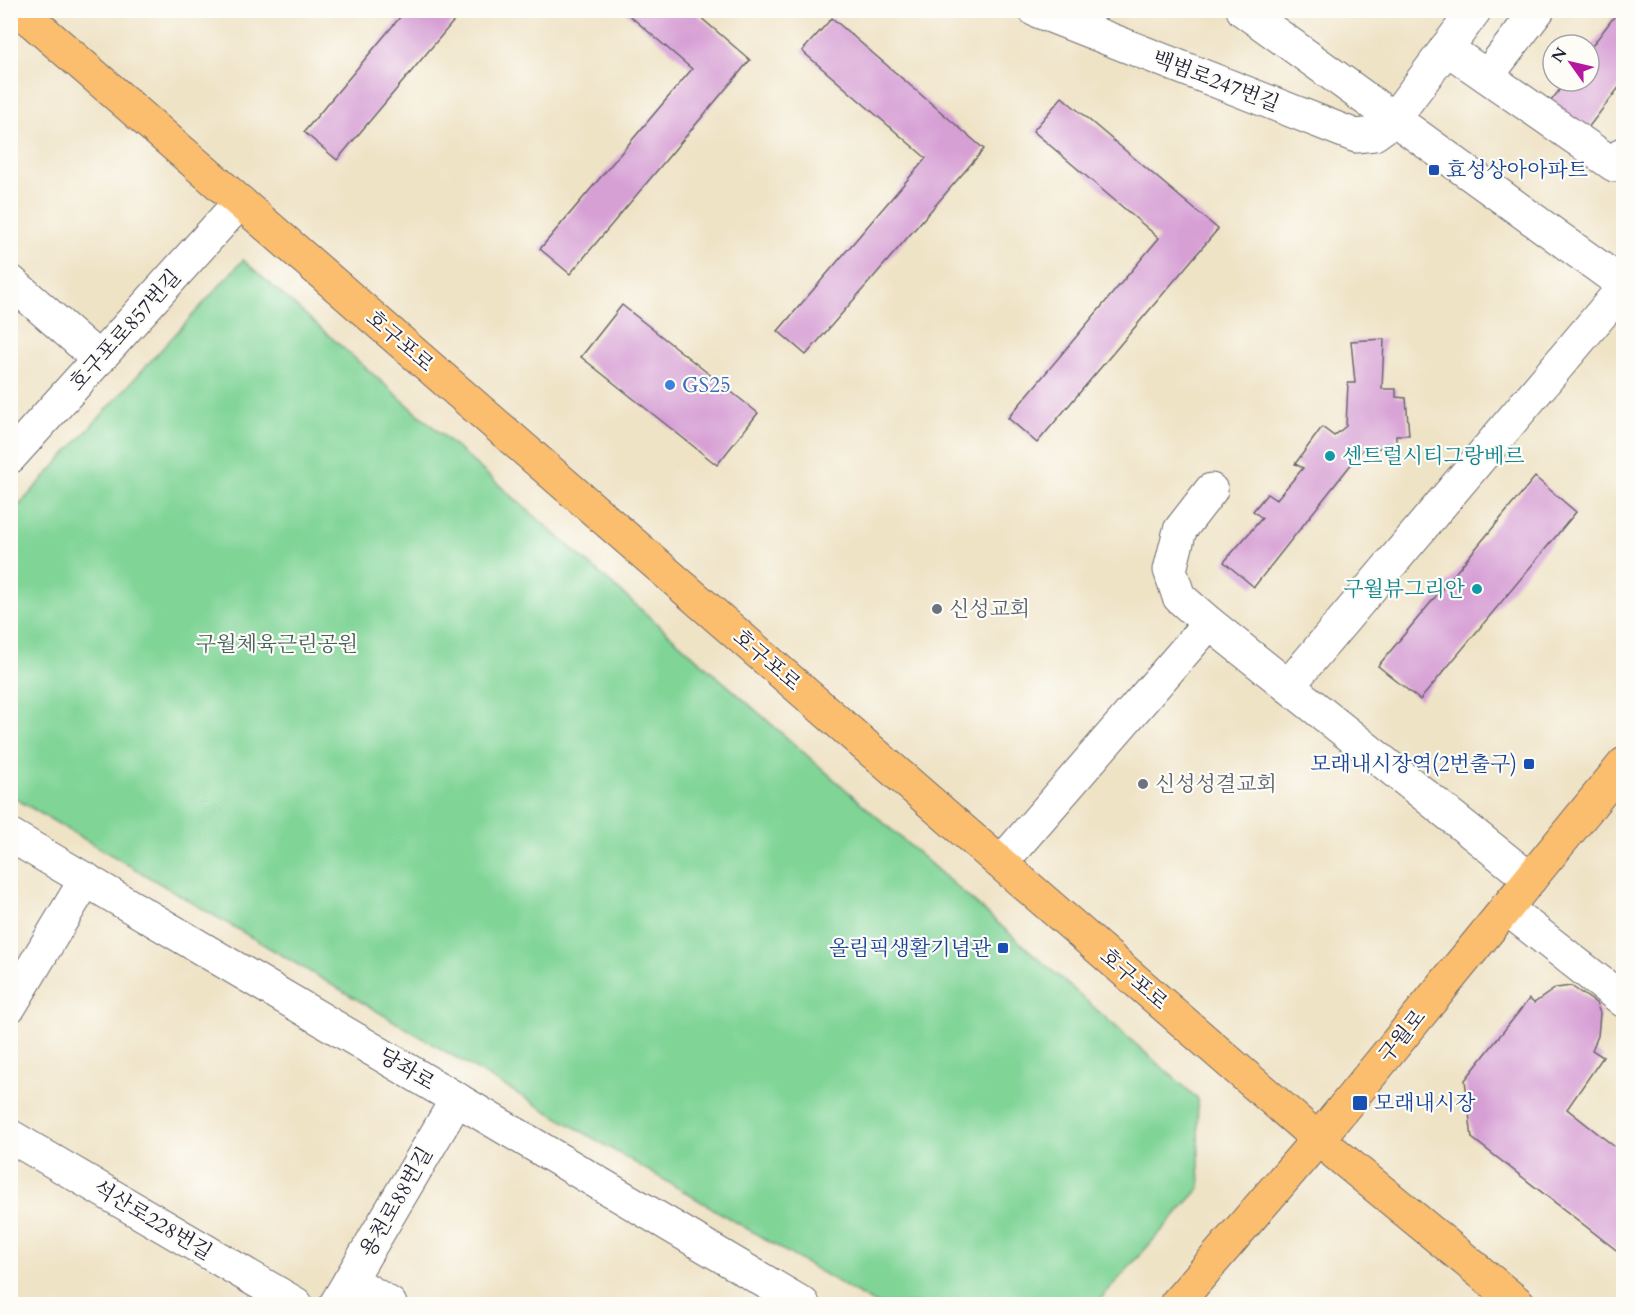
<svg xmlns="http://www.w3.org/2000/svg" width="1634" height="1315" viewBox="0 0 1634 1315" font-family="Cardo,'Noto Serif KR',serif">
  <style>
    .green { fill: #7fd496; stroke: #507b68; stroke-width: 1.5 }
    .building { fill: #d7a0d5 }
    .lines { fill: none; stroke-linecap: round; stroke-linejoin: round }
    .minor-casing { stroke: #6a666c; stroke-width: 35 }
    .major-casing { stroke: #6a666c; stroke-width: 35 }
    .minor { stroke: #fff; stroke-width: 33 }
    .major { stroke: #fbbe6e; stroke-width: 33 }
    .transit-dot { fill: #1a4fb4; stroke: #fdfcf7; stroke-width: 2 }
    .shop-dot { fill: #3f7fe0; stroke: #fdfcf7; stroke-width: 2 }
    .culture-dot { fill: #0f9aa8; stroke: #fdfcf7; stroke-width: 2 }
    .worship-dot { fill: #6b7280; stroke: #fdfcf7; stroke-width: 2 }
    .labels { text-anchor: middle; stroke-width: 4.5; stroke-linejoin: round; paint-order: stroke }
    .street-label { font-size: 21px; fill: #22223b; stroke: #fdfcf7 }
    .transit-label { font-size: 21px; fill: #164399; stroke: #fdfcf7; text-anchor: start }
    .shop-label { font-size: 21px; fill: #366cbe; stroke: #fdfcf7; text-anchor: start }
    .culture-label { font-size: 21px; fill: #0d838f; stroke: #fdfcf7; text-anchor: start }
    .worship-label { font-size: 21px; fill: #5b616d; stroke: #fdfcf7; text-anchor: start }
    .park-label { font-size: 21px; fill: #43605b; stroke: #fdfcf7 }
  </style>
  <rect width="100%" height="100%" fill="#fdfcf7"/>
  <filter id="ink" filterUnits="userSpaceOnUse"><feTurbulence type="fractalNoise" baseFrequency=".0167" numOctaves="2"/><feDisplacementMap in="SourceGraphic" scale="12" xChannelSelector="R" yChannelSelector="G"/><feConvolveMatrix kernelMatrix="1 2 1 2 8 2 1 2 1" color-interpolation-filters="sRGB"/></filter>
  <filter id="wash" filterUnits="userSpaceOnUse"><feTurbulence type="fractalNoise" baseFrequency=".008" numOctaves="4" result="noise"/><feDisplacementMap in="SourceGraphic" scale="24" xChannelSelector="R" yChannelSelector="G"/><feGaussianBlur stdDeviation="1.35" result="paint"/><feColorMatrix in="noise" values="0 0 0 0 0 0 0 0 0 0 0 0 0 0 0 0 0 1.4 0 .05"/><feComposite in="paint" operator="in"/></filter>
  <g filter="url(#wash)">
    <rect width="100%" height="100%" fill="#efe3c6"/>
    <polygon class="green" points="243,260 1197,1098 1200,1188 1096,1304 875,1304 11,796 11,514"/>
    <g id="blocks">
      <g class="building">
        <polygon points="406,10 463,10 337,160 304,132"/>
        <polygon points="623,10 692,10 750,60 570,274 540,249 692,69"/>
        <polygon points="1619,10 1624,10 1624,81 1581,137 1545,109 1566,81 1589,81 1589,50"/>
        <polygon points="832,18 984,149 806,355 778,331 926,158 802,51"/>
        <polygon points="1062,97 1218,229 1037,443 1008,418 1159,238 1033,131"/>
        <polygon points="622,305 758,413 717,465 581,357"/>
        <polygon points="1384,339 1382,389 1396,389 1396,397 1406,398 1409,435 1396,435 1396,448 1364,448 1254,587 1224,562 1262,518 1253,511 1267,494 1276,500 1303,468 1295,464 1322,427 1334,436 1346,426 1348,383 1355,383 1351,341"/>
        <polygon points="1535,477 1576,512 1420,700 1378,666"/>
        <polygon points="1571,986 1596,1003 1600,1013 1598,1036 1592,1050 1603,1057 1567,1109 1624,1154 1624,1256 1472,1138 1465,1080 1529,999 1534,1003 1556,988"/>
      </g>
    </g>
  </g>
  <g filter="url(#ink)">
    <use href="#blocks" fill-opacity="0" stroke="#6a666c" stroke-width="1.5"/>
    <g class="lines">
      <g class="minor-casing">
        <g id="minor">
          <polyline points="1035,10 1356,136 1374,134 1392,121 1475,10"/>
          <polyline points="1243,10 1624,285"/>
          <polyline points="1446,48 1614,165 1624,153"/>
          <polyline points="1487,76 1538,10"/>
          <polyline points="10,281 99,359"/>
          <polyline points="10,457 240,202"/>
          <polyline points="1209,623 1179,597 1170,570 1180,530 1211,490"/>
          <polyline points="1288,686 1624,287"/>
          <polyline points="10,835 803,1304"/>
          <polyline points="1001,863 1209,623 1530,879"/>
          <polyline points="1506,908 1624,1001"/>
          <polyline points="10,1006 86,879"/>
          <polyline points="10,1136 296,1304"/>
          <polyline points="350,1280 390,1304"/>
          <polyline points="336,1304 457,1099"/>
        </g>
      </g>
      <g class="major-casing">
        <g id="major">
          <polyline points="19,10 1318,1139 1519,1304"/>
          <polyline points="1176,1304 1318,1139 1624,764"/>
        </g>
      </g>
      <use href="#minor" class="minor"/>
      <use href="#major" class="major"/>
    </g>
  </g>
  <g class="transit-dot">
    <rect x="1428" y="164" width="12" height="12" rx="3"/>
    <rect x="1523" y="758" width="12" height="12" rx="3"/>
    <rect x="997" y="942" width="12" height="12" rx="3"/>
    <rect x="1352" y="1095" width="16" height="16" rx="3"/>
  </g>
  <circle class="shop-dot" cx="670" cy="385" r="6"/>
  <g class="culture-dot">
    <circle cx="1330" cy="456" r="6"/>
    <circle cx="1477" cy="589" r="6"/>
  </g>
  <g class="worship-dot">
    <circle cx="937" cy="609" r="6"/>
    <circle cx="1143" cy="784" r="6"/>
  </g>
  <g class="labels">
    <g class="street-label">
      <text transform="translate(1216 81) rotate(21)" y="7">백범로247번길</text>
      <text transform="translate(125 330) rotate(-48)" y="7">호구포로857번길</text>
      <text transform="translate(400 341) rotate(41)" y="7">호구포로</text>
      <text transform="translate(767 660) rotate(41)" y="7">호구포로</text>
      <text transform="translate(1134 979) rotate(41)" y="7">호구포로</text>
      <text transform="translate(1402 1036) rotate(-51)" y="7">구월로</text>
      <text transform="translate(407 1069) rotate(31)" y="7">당좌로</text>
      <text transform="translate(396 1202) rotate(-60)" y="7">용천로88번길</text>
      <text transform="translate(153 1220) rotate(31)" y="7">석산로228번길</text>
    </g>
    <g class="transit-label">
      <text x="1446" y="177">효성상아아파트</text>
      <text x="1517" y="771" text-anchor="end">모래내시장역(2번출구)</text>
      <text x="991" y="955" text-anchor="end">올림픽생활기념관</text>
      <text x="1374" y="1110">모래내시장</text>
    </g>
    <g class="shop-label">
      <text x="682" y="392">GS25</text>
    </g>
    <g class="culture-label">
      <text x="1342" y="463">센트럴시티그랑베르</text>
      <text x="1465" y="596" text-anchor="end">구월뷰그리안</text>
    </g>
    <g class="worship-label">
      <text x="949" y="616">신성교회</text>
      <text x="1155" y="791">신성성결교회</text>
    </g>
    <g class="park-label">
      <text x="277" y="651">구월체육근린공원</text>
    </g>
  </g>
  <rect width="1634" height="1315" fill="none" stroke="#fdfcf7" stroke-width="36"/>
  <g transform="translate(1571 63) rotate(304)"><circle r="28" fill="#fdfcf7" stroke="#a5a5ac" stroke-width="1.5"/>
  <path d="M0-4.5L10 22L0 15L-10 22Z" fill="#b5179e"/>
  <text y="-9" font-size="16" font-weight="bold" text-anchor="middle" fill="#22223b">N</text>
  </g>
</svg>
